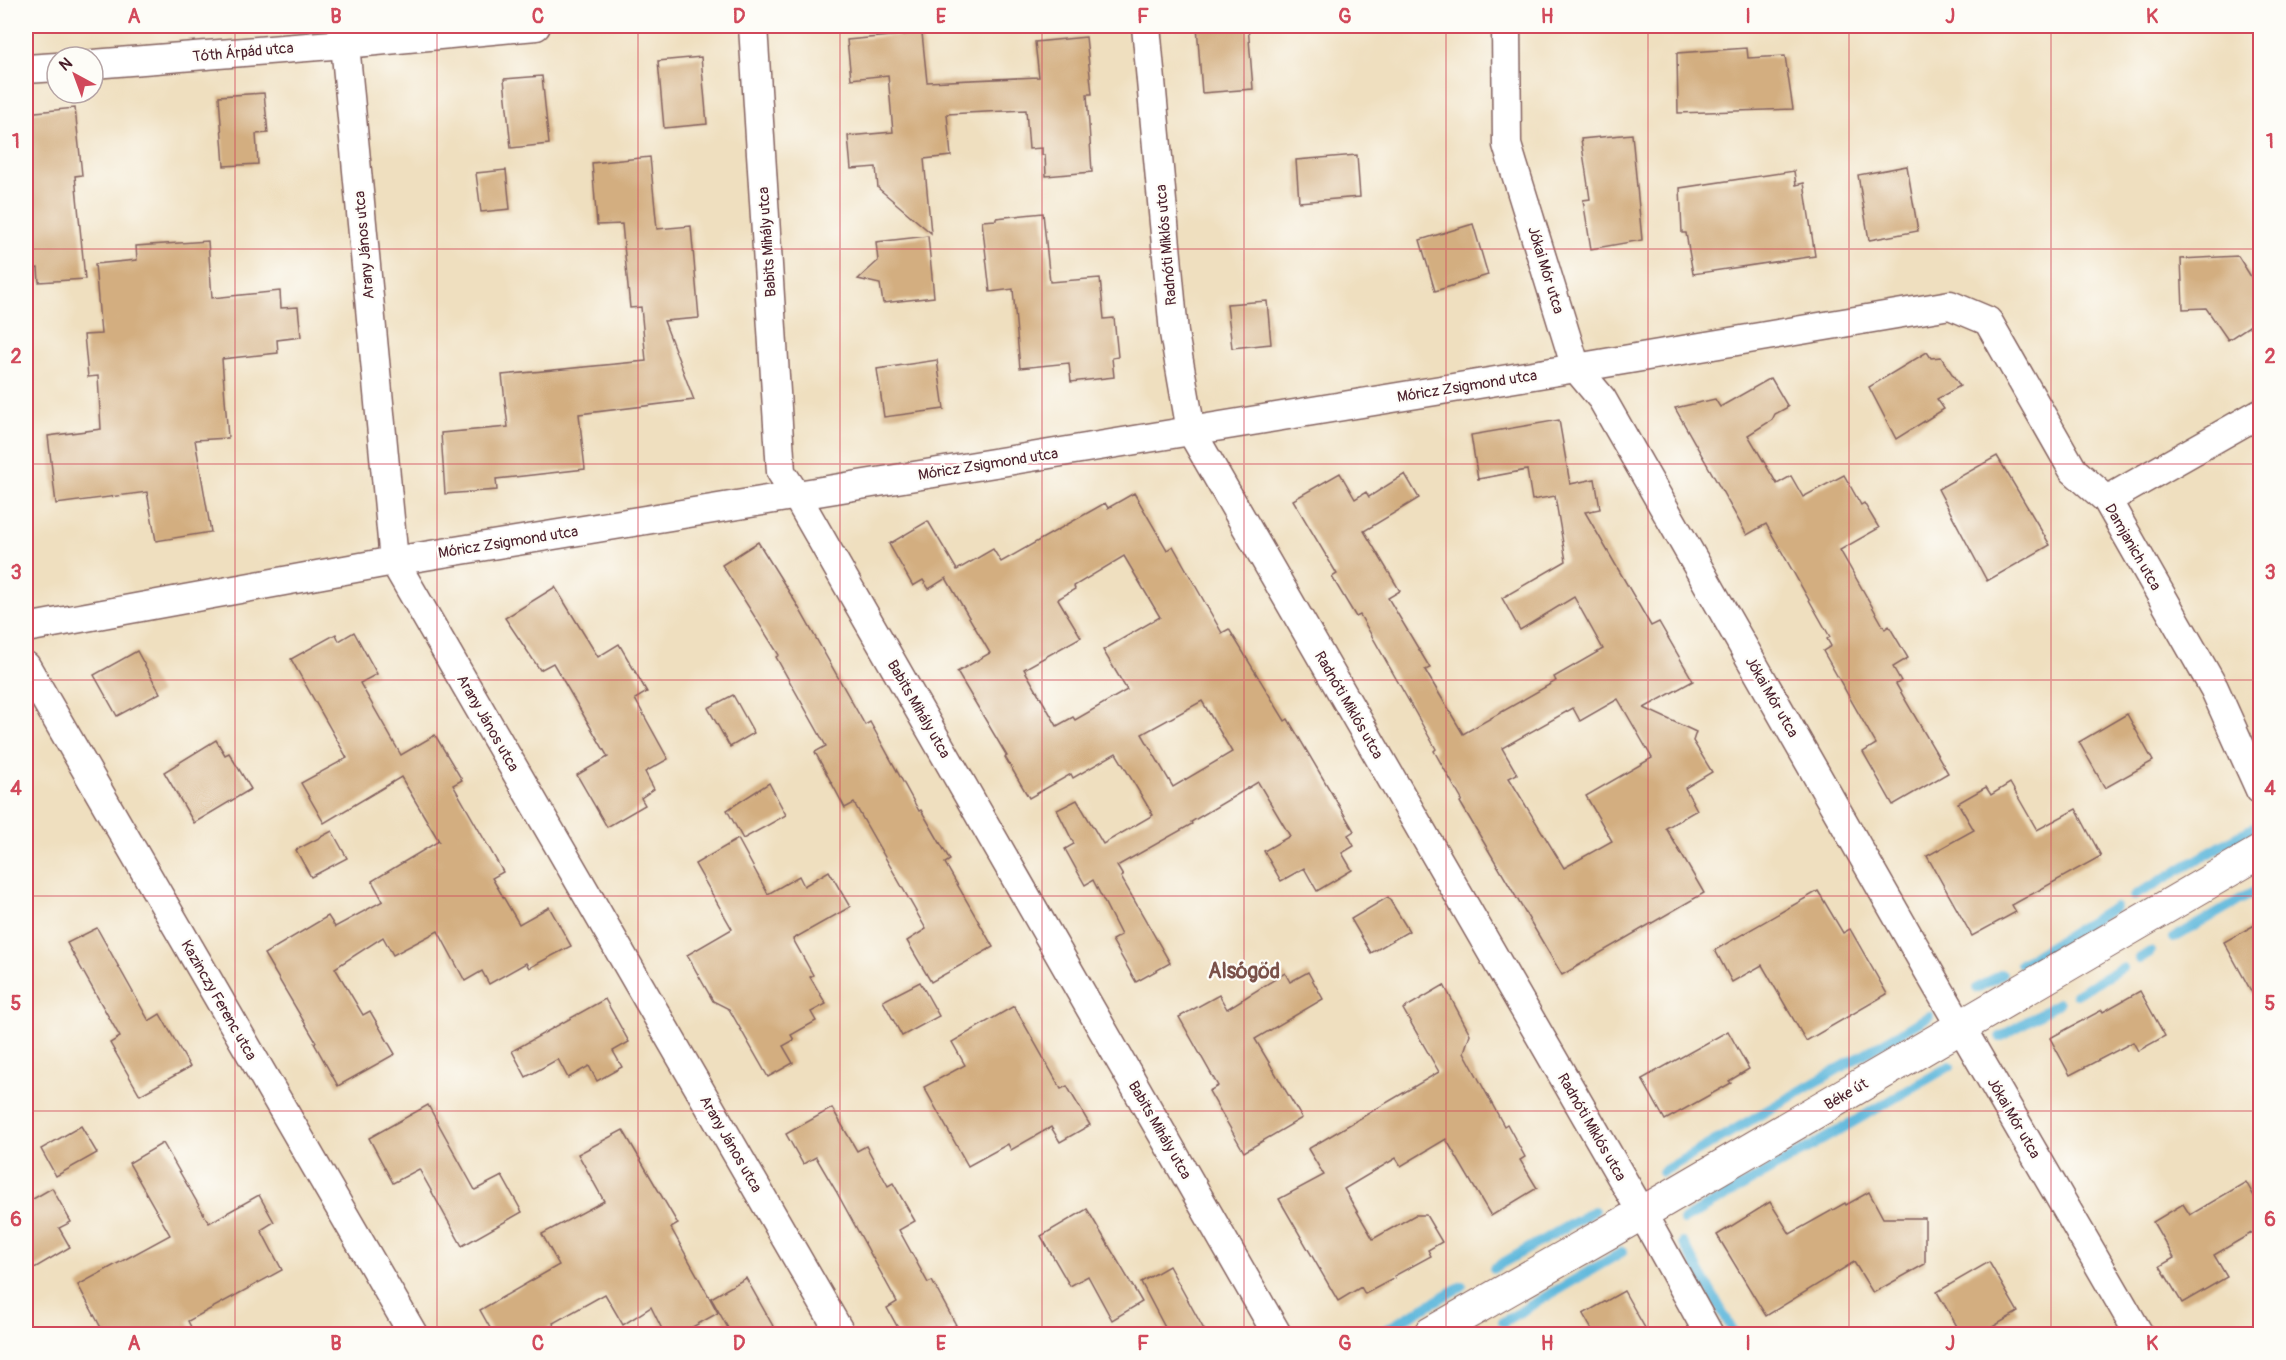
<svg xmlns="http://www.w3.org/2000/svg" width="2286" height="1360" viewBox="0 0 2286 1360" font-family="Pangolin,sans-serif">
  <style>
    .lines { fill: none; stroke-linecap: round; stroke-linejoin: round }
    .stream { stroke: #5fb8dc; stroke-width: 10 }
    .building { fill: #d3ae80; fill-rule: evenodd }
    .minor-casing { stroke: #84625f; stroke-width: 31 }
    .tertiary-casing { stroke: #84625f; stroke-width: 35 }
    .minor { stroke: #fff; stroke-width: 28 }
    .tertiary { stroke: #fff; stroke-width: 33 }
    .grid { fill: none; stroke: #d1495b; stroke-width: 1.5; stroke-opacity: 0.55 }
    .labels { text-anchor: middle; stroke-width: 4.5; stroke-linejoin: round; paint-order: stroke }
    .street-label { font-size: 15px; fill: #4a1f2b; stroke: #fdfcf7 }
    .district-label { font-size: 21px; font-weight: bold; fill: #7a5149; stroke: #fdfcf7 }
    .neatline { fill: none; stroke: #d1495b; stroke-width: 2 }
    .grid-label { font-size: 20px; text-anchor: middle; font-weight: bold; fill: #d1495b }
  </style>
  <rect width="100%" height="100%" fill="#fdfcf7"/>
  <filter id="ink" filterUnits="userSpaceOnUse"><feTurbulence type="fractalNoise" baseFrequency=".0167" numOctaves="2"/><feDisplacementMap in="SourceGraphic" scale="12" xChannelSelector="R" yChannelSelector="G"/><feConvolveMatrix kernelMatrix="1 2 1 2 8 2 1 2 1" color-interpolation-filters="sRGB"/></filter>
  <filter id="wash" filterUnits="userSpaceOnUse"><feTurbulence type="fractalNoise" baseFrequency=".008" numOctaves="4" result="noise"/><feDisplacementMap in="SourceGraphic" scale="24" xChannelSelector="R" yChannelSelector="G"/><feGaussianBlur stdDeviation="1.35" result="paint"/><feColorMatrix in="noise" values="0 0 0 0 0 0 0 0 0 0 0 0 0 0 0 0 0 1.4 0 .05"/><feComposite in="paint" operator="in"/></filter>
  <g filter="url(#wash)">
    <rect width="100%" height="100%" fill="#efdfbf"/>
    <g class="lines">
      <g class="stream">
        <polyline points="2134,896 2254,827"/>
        <polyline points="2174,938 2260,888"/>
        <polyline points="2139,959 2150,952"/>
        <polyline points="2021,964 2115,907"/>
        <polyline points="1977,988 2002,974"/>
        <polyline points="2076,994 2122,968"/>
        <polyline points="2000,1037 2059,1003"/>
        <polyline points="1662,1172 1929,1016"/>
        <polyline points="1684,1220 1950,1066"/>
        <polyline points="1683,1243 1735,1334"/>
        <polyline points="1494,1268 1594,1211"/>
        <polyline points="1503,1322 1622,1252"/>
        <polyline points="1378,1334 1462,1286"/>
      </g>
    </g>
    <g id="blocks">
      <g class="building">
        <polygon points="1197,26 1248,26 1253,89 1202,93"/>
        <polygon points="922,33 927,82 1039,77 1035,42 1086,37 1092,94 1087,94 1092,172 1046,176 1045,155 1042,155 1042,148 1029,149 1026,110 947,114 951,156 924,159 931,233 878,188 876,167 851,169 848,136 893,132 888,75 851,79 847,40"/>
        <polygon points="1747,48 1748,58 1785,56 1793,109 1678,113 1677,53"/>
        <polygon points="701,57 707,124 664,128 658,61"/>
        <polygon points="542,76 549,144 511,148 504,79"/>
        <polygon points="264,93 268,133 256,134 258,164 224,166 219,96"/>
        <polygon points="75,108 82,175 75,176 85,279 39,282 38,268 27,269 26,251 26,113"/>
        <polygon points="1632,134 1642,240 1591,249 1583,200 1590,199 1581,139"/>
        <polygon points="1357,155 1360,197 1299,202 1296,160"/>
        <polygon points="650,157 657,229 691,226 699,318 664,321 694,400 579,414 585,469 496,479 497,490 445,494 441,433 508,427 502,375 646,361 641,307 630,308 622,224 597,225 592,163"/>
        <polygon points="1907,166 1918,231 1869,240 1858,175"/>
        <polygon points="506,170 510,209 481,212 476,173"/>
        <polygon points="1794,171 1796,185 1804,183 1815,256 1693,274 1686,233 1682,233 1680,188"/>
        <polygon points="1043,213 1050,282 1100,278 1104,319 1114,318 1118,357 1112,358 1114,377 1071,382 1069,363 1020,368 1013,289 990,292 982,221 996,220 996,218"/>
        <polygon points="1473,224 1488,275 1435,291 1420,240"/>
        <polygon points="928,236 934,297 883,303 880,284 858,279 878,261 876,242"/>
        <polygon points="208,241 212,298 280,291 281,308 298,307 301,337 277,340 278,353 222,359 228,438 195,440 211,532 156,541 147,492 56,504 48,436 101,429 98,376 88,377 84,335 101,334 95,264 137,260 136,246"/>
        <polygon points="2238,256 2260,291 2260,319 2228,340 2206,308 2183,309 2181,259"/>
        <polygon points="1267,301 1271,344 1232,348 1227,304"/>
        <polygon points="1927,352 1931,358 1941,357 1960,386 1937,399 1944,409 1896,439 1869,387"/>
        <polygon points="937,360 944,409 884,417 877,369"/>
        <polygon points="1771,378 1788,407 1775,414 1772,420 1748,435 1777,484 1791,476 1803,497 1844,475 1861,505 1864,503 1879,528 1840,550 1885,629 1889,626 1908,658 1893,667 1901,681 1896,684 1948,773 1893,805 1863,752 1876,744 1823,651 1831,646 1827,639 1830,637 1766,524 1747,535 1675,408 1715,399 1720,407"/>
        <path d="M1559,420l11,64 25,-5 5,30 -15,3 66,114 8,-4 34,59 -49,27 52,24 -3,9 19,31 -27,16 12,22 -31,18 38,65 -142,82 -102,-173 2,-2 -28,-49 2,-2 -76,-134 -4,2 -24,-40 5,-3 -44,-74 47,-27 15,26 11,-7 3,5 36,-23 14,24 -55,33 36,60 -12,7 42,70 -5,2 38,64 93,-53 -2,-4 49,-28 -29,-52 -54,33 -18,-32 64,-37 -11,-65 -23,4 -5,-30 -49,9 -7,-44zM1618,699l34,59 -66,38 26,45 -48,27 -55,-90 8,-4 -15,-26 71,-40 7,13z"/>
        <polygon points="1997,456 2050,545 1987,581 1938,489"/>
        <path d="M1134,493l33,57 6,-4 49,87 7,-4 56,92 3,-2 66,112 -6,4 6,11 -12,7 10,17 -35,21 -13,-23 -23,13 -17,-30 26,-15 -32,-54 -67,40 1,2 -75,42 6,10 -2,1 49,86 -34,19 -24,-42 9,-5 -28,-55 -8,5 -20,-36 9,-5 -17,-34 20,-10 26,44 50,-29 -37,-62 -43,25 -2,-4 -42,24 -24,-41 2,-1 -50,-84 33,-19 -44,-75 -17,11 -6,-9 -10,6 -24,-42 39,-23 29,49 36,-21 8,13 104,-59 3,5zM1124,556l36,61 -57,33 24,40 -52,30 -2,-3 -16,9 -33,-57 57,-32 -23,-38 17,-10 -1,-3zM1202,701l30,51 -59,35 -31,-53z"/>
        <polygon points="758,542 796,603 865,725 870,722 919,811 921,810 950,860 945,863 993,947 931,982 907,941 926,929 854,803 845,808 815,752 826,746 776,657 779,655 722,565"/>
        <polygon points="555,587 598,657 619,644 647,692 635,699 668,759 645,772 654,789 641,798 645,805 607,827 577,775 608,757 553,663 540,670 505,618"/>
        <polygon points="354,632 377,674 360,683 401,755 435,735 462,780 453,785 503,872 492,878 519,924 549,907 571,946 529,968 526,963 489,984 482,971 465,981 438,931 393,955 383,937 335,968 363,1015 370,1011 395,1054 338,1086 314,1043 316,1042 264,954 328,916 335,927 383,901 372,881 439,841 401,777 324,823 301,783 347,758 291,659 336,634 339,641"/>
        <polygon points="137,651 160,693 117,716 94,675"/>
        <polygon points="733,695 754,733 730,747 708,708"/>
        <polygon points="2127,714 2153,761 2105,788 2079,742"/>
        <polygon points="216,740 225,755 229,753 251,789 194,823 164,772"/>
        <polygon points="769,783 786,815 743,839 727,810"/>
        <polygon points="2010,783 2037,830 2076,809 2101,856 2012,905 2016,912 1972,936 1927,856 1974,830 1958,803 1986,787 1991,795"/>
        <polygon points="332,831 347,858 311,877 296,850"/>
        <polygon points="738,839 768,894 799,876 804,886 829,871 850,907 793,939 813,975 810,977 826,1004 811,1012 816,1021 791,1035 794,1040 783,1046 793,1063 768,1077 729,1009 713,1001 687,955 732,929 695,864"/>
        <polygon points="1818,891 1843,933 1850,929 1887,994 1806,1041 1762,965 1732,982 1715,950"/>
        <polygon points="1388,897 1409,931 1371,953 1351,919"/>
        <polygon points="2260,922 2260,1007 2224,942"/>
        <polygon points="97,928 149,1021 160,1014 190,1067 140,1095 110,1043 120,1037 67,943"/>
        <polygon points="1308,972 1323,999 1255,1039 1302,1118 1244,1152 1209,1091 1218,1086 1179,1017 1219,995 1227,1009 1285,973 1290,982"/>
        <polygon points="920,982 939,1016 902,1036 883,1001"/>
        <polygon points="1444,985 1470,1034 1464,1052 1504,1126 1507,1124 1525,1157 1520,1160 1537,1188 1491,1216 1446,1139 1401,1166 1396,1158 1344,1189 1373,1239 1415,1215 1426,1215 1442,1242 1428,1250 1431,1256 1394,1276 1395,1278 1365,1294 1361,1287 1338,1301 1279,1199 1324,1175 1308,1149 1439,1072 1403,1009"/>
        <polygon points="2140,991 2165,1036 2138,1051 2133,1042 2070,1075 2050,1038 2102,1010 2103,1012"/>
        <polygon points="605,999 629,1042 613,1051 622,1067 597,1081 589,1066 568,1078 558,1059 526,1077 512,1051"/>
        <polygon points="1014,1006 1061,1089 1067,1086 1090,1125 1060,1142 1051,1127 1011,1150 1008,1144 968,1166 924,1087 965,1065 952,1042"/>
        <polygon points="1728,1031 1749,1069 1729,1081 1731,1083 1665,1120 1642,1079"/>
        <polygon points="428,1105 475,1190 502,1176 522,1212 462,1246 419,1169 393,1183 369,1138"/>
        <polygon points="832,1108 857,1151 866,1146 888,1186 893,1183 915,1221 899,1230 928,1283 932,1281 956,1325 939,1335 902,1335 887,1308 897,1302 836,1191 816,1157 803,1164 786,1134"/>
        <polygon points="81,1126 97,1153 56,1176 41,1149"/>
        <polygon points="623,1130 678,1224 671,1228 718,1313 678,1335 665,1335 651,1307 623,1325 605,1294 553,1323 554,1325 537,1335 494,1335 480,1310 559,1265 542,1234 604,1201 578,1154"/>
        <polygon points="163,1143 209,1223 259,1195 274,1222 261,1230 282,1270 188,1321 195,1335 105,1335 78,1285 170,1235 129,1163"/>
        <polygon points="2246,1182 2260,1207 2260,1228 2214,1255 2227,1277 2182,1303 2160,1266 2174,1258 2153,1222 2183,1204 2190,1215"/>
        <polygon points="52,1188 71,1222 59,1228 70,1247 26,1273 26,1203"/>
        <polygon points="1869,1192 1883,1218 1925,1218 1925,1264 1873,1293 1854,1262 1766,1316 1717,1235 1770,1202 1790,1234 1845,1203 1846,1205"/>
        <polygon points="1087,1209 1142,1302 1112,1320 1088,1276 1070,1286 1041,1236"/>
        <polygon points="1989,1262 2018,1312 1979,1335 1962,1335 1937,1292"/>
        <polygon points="1169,1266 1207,1335 1169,1335 1141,1282"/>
        <polygon points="746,1278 778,1335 732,1335 711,1298"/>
        <polygon points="1624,1291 1649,1335 1595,1335 1583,1314"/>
      </g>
    </g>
  </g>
  <g filter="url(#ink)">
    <use href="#blocks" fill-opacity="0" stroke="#84625f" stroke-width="1.5"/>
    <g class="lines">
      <g class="minor-casing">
        <g id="minor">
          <polyline points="753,26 781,472 796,495 1277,1334"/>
          <polyline points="1146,26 1174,333 1191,431 1642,1213 1709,1334"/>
          <polyline points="1506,26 1507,145 1576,368 1602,399 1933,979 2139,1334"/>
          <polyline points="345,44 394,561 841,1334"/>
          <polyline points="93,64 345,44 536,26"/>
          <polyline points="26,69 57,67"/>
          <polyline points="2107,500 2260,413"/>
          <polyline points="26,628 394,561 1576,368 1950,305 1988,321 2073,470 2107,500 2214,688 2260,790"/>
          <polyline points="26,666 413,1334"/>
        </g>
      </g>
      <g class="tertiary-casing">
        <polyline id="tertiary" points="1430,1334 1642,1213 2260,852"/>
      </g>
      <use href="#minor" class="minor"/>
      <use href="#tertiary" class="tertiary"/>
    </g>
  </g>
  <path class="grid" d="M235,26v1308M437,26v1308M638,26v1308M840,26v1308M1042,26v1308M1244,26v1308M1446,26v1308M1648,26v1308M1849,26v1308M2051,26v1308M26,249h2234M26,464h2234M26,680h2234M26,896h2234M26,1111h2234"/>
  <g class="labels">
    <g class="street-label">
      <text transform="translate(243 52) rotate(-5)" y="5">Tóth Árpád utca</text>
      <text transform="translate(767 242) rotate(-94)" y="5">Babits Mihály utca</text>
      <text transform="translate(364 245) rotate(-95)" y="5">Arany János utca</text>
      <text transform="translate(1166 245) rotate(-95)" y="5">Radnóti Miklós utca</text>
      <text transform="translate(1546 270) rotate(73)" y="5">Jókai Mór utca</text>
      <text transform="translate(1467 386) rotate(-9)" y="5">Móricz Zsigmond utca</text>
      <text transform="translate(988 464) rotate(-9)" y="5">Móricz Zsigmond utca</text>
      <text transform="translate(508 542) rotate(-9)" y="5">Móricz Zsigmond utca</text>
      <text transform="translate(2133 547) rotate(60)" y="5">Damjanich utca</text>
      <text transform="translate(1772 697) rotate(60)" y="5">Jókai Mór utca</text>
      <text transform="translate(1349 705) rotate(60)" y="5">Radnóti Miklós utca</text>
      <text transform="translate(919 709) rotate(60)" y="5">Babits Mihály utca</text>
      <text transform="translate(488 723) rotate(60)" y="5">Arany János utca</text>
      <text transform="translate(219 1000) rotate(60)" y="5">Kazinczy Ferenc utca</text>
      <text transform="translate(1846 1094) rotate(-30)" y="5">Béke út</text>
      <text transform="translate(2014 1118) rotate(60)" y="5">Jókai Mór utca</text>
      <text transform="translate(1592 1127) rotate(60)" y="5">Radnóti Miklós utca</text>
      <text transform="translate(1160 1130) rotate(60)" y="5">Babits Mihály utca</text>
      <text transform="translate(731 1144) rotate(60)" y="5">Arany János utca</text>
    </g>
    <g class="district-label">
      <text x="1244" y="978">Alsógöd</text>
    </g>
  </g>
  <rect width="2286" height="1360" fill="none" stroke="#fdfcf7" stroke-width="66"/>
  <g transform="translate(75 75) rotate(319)"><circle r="28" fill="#fdfcf7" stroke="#b5a4a5" stroke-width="1.5"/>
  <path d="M0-4.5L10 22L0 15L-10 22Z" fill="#d1495b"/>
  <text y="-9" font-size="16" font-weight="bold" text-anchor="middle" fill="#4a1f2b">N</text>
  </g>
  <rect x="33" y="33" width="2220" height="1294" class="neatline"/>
  <g class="grid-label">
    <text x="134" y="23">A</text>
    <text x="336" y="23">B</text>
    <text x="538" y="23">C</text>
    <text x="739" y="23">D</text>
    <text x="941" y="23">E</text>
    <text x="1143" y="23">F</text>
    <text x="1345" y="23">G</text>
    <text x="1547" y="23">H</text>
    <text x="1748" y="23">I</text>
    <text x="1950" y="23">J</text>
    <text x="2152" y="23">K</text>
    <text x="16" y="148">1</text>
    <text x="2270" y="148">1</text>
    <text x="16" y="363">2</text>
    <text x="2270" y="363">2</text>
    <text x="16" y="579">3</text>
    <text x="2270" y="579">3</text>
    <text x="16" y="795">4</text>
    <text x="2270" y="795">4</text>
    <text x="16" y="1010">5</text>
    <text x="2270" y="1010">5</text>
    <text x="16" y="1226">6</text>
    <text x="2270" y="1226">6</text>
    <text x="134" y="1350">A</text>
    <text x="336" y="1350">B</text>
    <text x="538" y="1350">C</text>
    <text x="739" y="1350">D</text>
    <text x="941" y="1350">E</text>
    <text x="1143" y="1350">F</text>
    <text x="1345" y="1350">G</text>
    <text x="1547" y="1350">H</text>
    <text x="1748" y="1350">I</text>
    <text x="1950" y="1350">J</text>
    <text x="2152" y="1350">K</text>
  </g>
</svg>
